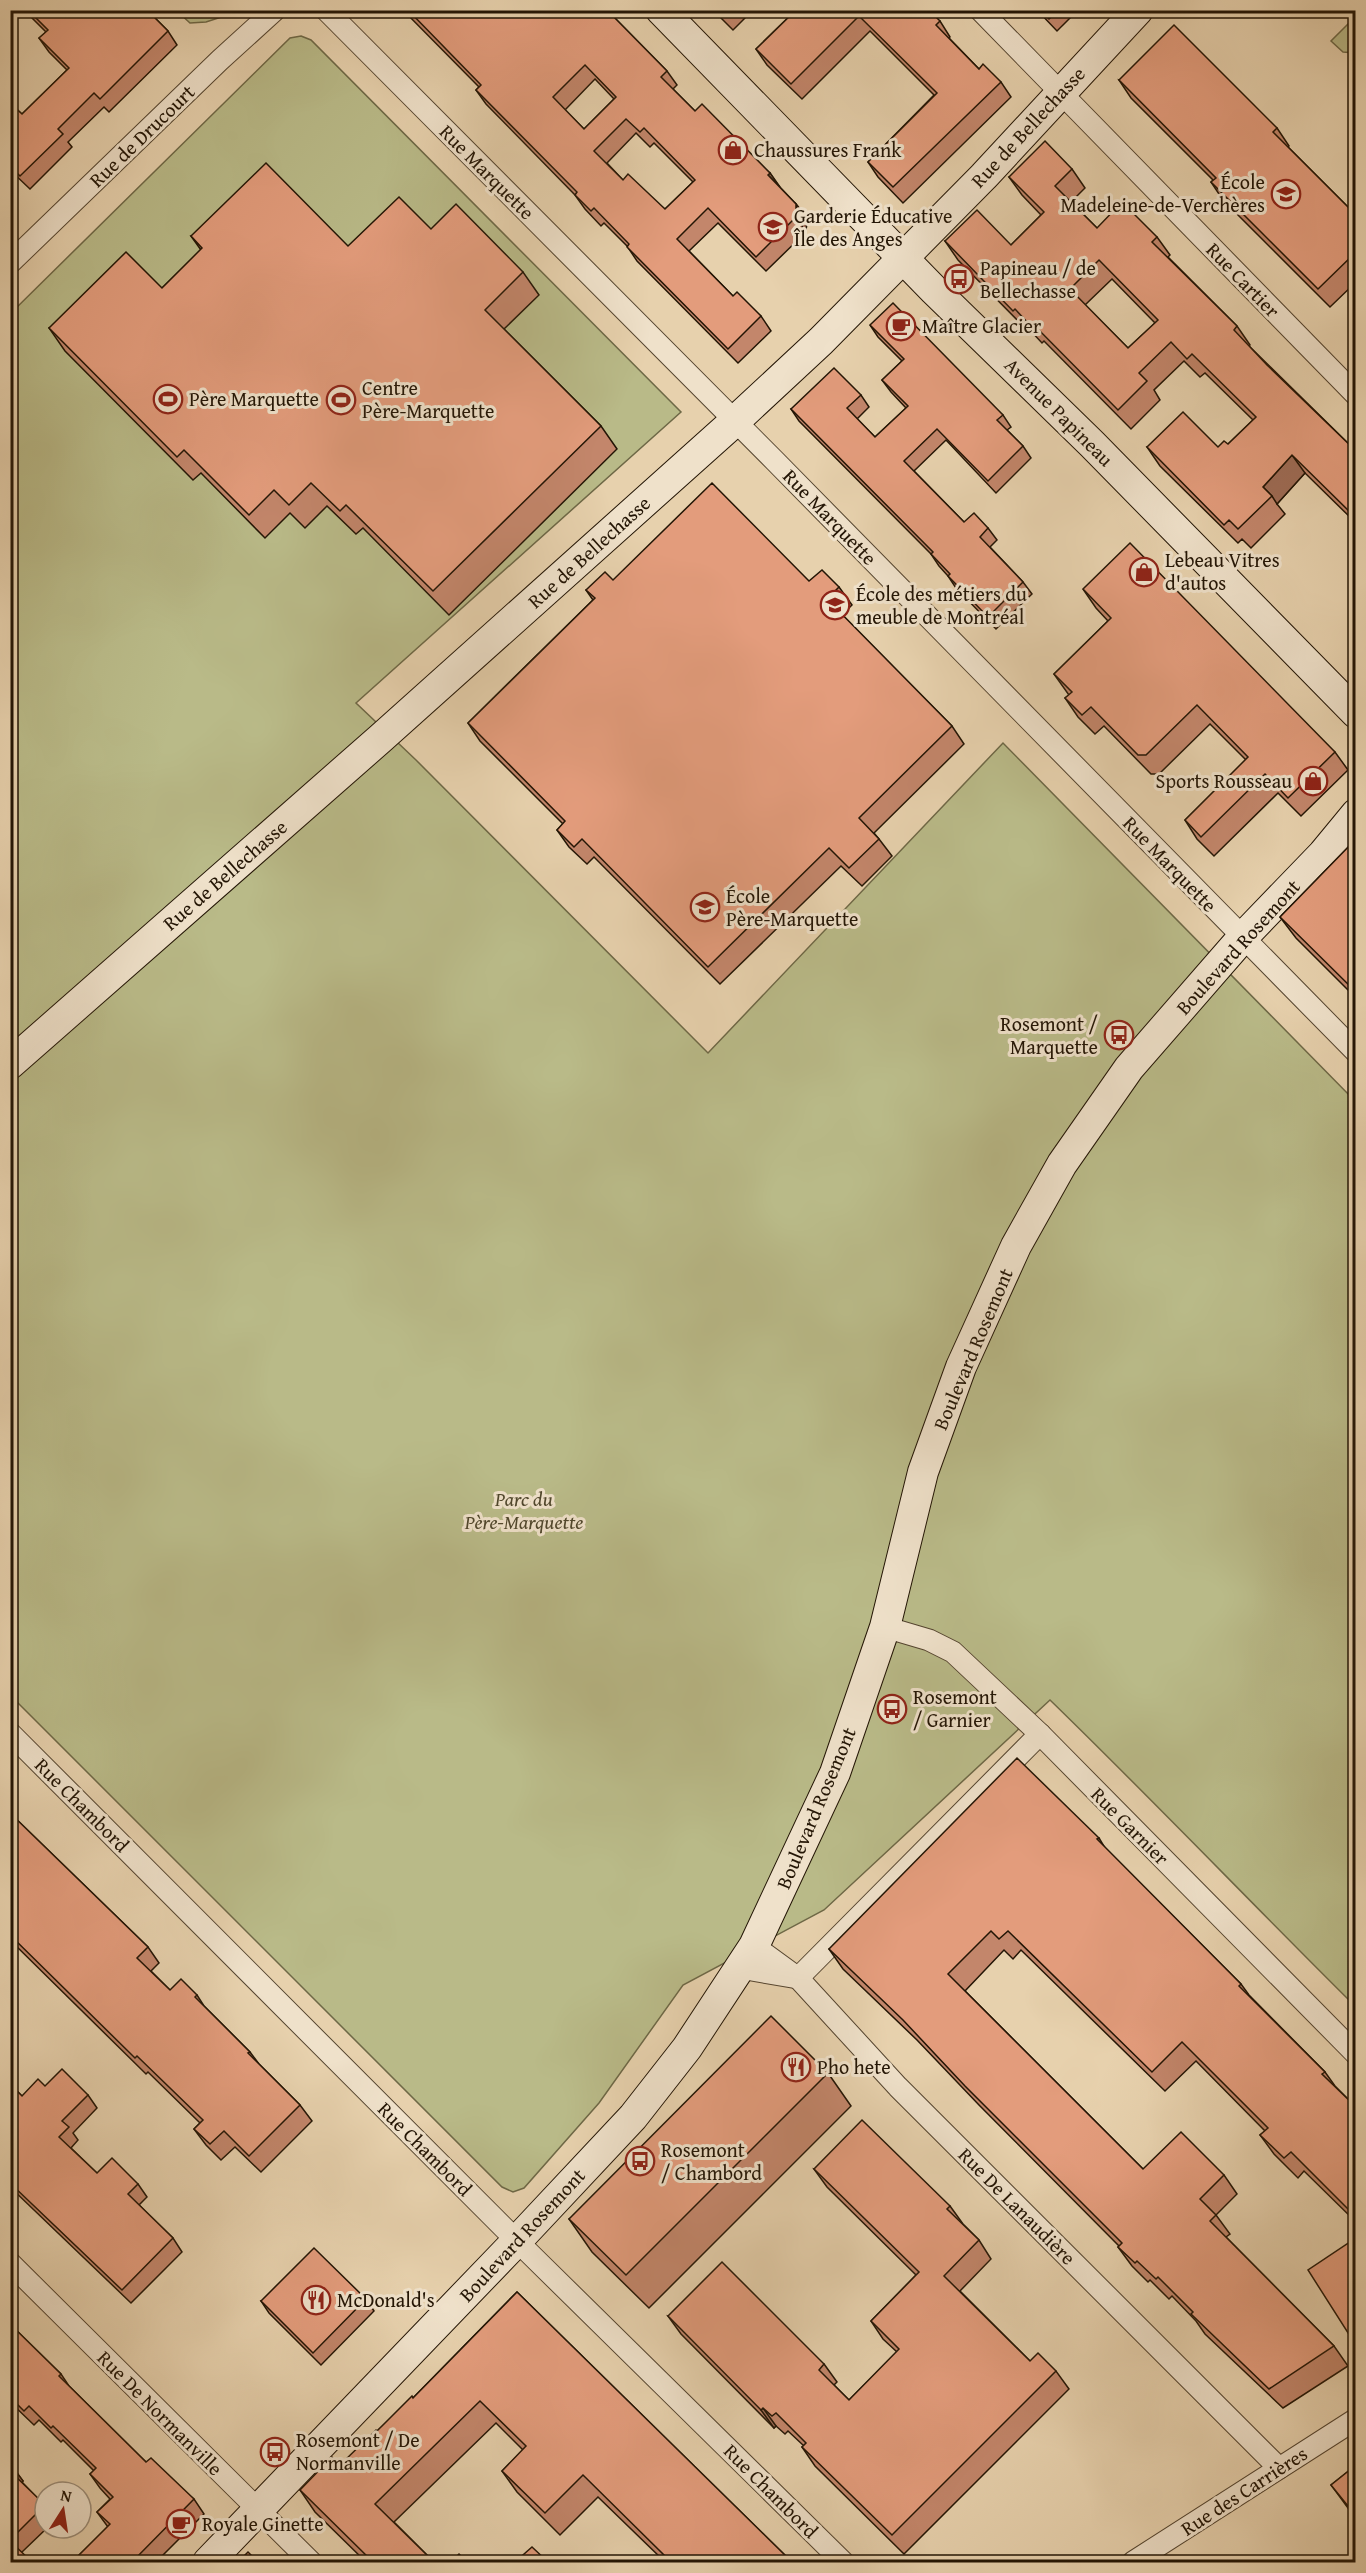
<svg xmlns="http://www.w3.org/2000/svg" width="1366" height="2573" viewBox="0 0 1366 2573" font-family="'Gentium Book Plus',serif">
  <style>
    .green { fill: #b9ba88; stroke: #6e6846; stroke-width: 1.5 }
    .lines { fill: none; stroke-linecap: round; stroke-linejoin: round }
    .street-casing { stroke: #54442f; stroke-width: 23 }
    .secondary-casing { stroke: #231505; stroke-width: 32 }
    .street { stroke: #efe1ca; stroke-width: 21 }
    .secondary { stroke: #efe1ca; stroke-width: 30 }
    .wall { fill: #c3866b; stroke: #231505; stroke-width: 1.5; fill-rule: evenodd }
    .shaded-wall { fill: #9f6d57; stroke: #231505; stroke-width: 1.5 }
    .building { fill: #e39c7c; stroke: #231505; stroke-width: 1.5; fill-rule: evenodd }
    .labels { text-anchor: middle; stroke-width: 6; stroke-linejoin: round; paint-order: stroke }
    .street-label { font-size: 20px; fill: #231505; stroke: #efe1ca }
    .poi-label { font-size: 20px; fill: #231505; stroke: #efe1ca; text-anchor: start }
    .park-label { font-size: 20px; font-style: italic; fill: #50472c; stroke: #efe1ca }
  </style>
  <rect width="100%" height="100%" fill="#e7d1ad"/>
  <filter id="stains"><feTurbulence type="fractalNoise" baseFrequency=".00333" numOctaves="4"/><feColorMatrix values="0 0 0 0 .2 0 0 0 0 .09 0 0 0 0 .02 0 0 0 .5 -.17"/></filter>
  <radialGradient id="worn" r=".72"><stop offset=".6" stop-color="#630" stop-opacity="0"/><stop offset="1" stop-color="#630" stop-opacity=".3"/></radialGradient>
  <g class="green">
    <polygon points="177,11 240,11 206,22 190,23"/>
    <polygon points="1355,17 1355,53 1343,52 1331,41"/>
    <path d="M301,36l10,4 370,372 -325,291 60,57 292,293 295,-310 352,358v905c-102,-101 -201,-205 -305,-306l-226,210 -141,75 -84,118 -75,85 -11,4 -11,-5 -491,-491v-1383l279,-275z"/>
  </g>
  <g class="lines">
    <g class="street-casing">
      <g id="street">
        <polyline points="326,10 775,461 1356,1052"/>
        <polyline points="980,10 1356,395"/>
        <polyline points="10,263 220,60 275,10"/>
        <polyline points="885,1627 929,1640 953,1652 1040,1734 1356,2054"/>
        <polyline points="10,1733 517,2241 843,2562"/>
        <polyline points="754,1946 798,1978 898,2087 1279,2468"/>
        <polyline points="740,1968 798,1978 1040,1734"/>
        <polyline points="10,2263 311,2562"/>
        <polyline points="1133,2562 1356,2419"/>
      </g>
    </g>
    <g class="secondary-casing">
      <g id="secondary">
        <polyline points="661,10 934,290 1092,444 1356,713"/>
        <polyline points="10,1064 381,738 735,421 821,341 984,176 1138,10"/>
        <polyline points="208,2562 512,2246 633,2117 687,2048 754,1946 835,1773 885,1627 923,1472 961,1367 1016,1246 1062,1164 1129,1068 1243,937 1323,854 1356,814"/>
      </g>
    </g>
    <use href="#street" class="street"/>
    <use href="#secondary" class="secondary"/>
  </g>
  <g class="wall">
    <polygon points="24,10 147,10 168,31 177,45 109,112 104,107 68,142 72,147 30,189 10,170 10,103 22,114 67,70 49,52 39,38 46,32"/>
    <path d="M403,10h204l60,61 10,14 -4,4 22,22 75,62 8,12 18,19 11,14 -1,14 -40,39 -48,-48 -29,28 44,45 28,20 10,15 -33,32 -101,-102 -10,-15 -23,-23 -3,3 -16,-17 -10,-14 -89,-91 -10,-14 3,-3zM595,79l19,20 -30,30 -19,-19zM636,133l14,14 4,-4 39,39 -28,27 -42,-29 -16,-17z"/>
    <polygon points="713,10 753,10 733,30"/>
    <polygon points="796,10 940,21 950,37 949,38 979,69 1001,82 1011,97 903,203 878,177 868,162 934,95 870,31 802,99 767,65 756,49"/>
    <polygon points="1037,10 1078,10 1057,31"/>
    <polygon points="1119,80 1277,128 1289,146 1288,147 1356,215 1356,282 1330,307 1223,200 1211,182 1213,180 1131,98"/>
    <path d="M1072,169l13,19 -14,14 26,26 60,9 13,18 -2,2 69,69 13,19 -1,1 107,105v72l-51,-50 -28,31 8,10 -34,34 -9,-9 -4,4 -78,-77 -13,-19h71l10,-3 25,-24 -48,-47 -5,4 -16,-16 -30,29 6,10 -29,29 -87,-88 -2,2 -14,-15 -2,1 -68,-69 -13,-19 66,4 30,-30 -19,-20 -13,-18zM1112,279l43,44 -27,25 -43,-43z"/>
    <polygon points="431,229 523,272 539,295 504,329 601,426 617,449 449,615 363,528 356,534 327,506 305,528 290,513 265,538 201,473 193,480 65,351 49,328 162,288 201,250 191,236 348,246"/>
    <polygon points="870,325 1003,415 1011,427 1007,430 1023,446 1031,458 996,493 946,440 914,471 964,522 988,528 997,540 990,547 1023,582 1032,594 996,629 956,588 948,576 939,566 931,554 799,421 791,409 861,395 869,407 857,419 875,437 906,408 891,392 882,380 902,361 878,337"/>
    <polygon points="613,580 809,581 839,587 852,605 842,615 952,726 964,744 874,833 879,839 892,856 862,886 841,866 720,984 594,857 587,864 569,847 557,830 563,824 480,741 468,723 593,600 586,590"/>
    <polygon points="1083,589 1335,752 1348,770 1301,816 1278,793 1214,856 1197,839 1185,820 1246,760 1210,724 1159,774 1151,774 1104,726 1095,734 1078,717 1065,698 1069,695 1054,674 1108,621 1096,608"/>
    <polygon points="1356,839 1356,998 1296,938 1280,917"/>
    <polygon points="10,1813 148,1947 159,1963 151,1971 170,1990 197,1995 204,2006 250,2052 259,2064 300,2105 312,2121 261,2172 235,2147 221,2160 206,2145 194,2129 200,2123 148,2072 146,2074 10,1940"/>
    <polygon points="1099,1838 1105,1848 1241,1984 1249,1995 1325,2072 1335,2086 1356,2107 1356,2222 1304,2171 1298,2178 1274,2154 1260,2135 1265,2131 1196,2061 1165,2091 1021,1950 1013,1959 1004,1950 965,1991 1143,2169 1224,2175 1237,2194 1216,2215 1230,2234 1226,2237 1334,2346 1348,2366 1283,2408 1205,2334 1196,2321 1172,2296 1169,2299 1150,2280 1148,2282 1132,2266 1118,2247 1119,2246 979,2105 917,2040 843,1969 829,1949"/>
    <polygon points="828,2073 851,2106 649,2308 592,2252 569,2219"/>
    <polygon points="10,2084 22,2096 45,2086 88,2095 97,2108 73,2133 78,2140 71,2148 97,2173 138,2184 147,2197 139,2205 173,2238 182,2252 131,2303 10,2187"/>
    <polygon points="814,2169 950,2206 963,2224 979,2240 991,2259 960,2291 1030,2361 1056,2371 1069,2389 904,2554 815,2466 802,2447 804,2446 788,2431 785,2434 776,2426 774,2428 681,2334 668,2316 824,2364 837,2382 834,2385 849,2400 897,2352 883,2339 871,2321 916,2275 827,2187"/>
    <polygon points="1356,2238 1356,2344 1350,2336"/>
    <polygon points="517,2292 792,2562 662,2559 598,2497 560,2535 517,2492 502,2471 523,2450 496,2423 394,2522 434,2562 366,2562 315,2512 300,2490 340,2465 413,2398"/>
    <polygon points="366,2299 374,2311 321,2365 269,2313 261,2301"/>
    <polygon points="10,2324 61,2374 69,2386 146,2462 194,2499 204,2514 156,2562 72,2562 108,2527 97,2512 110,2499 100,2488 90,2474 94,2471 63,2440 61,2442 39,2420 34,2425 10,2402"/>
    <polygon points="10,2465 23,2481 22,2482 45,2506 45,2528 47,2528 22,2552 10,2562"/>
    <polygon points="1356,2465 1356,2519 1331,2485"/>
  </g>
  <g class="shaded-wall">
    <polygon points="770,173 780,187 768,175"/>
    <polygon points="796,204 807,218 806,232 796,217"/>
    <polygon points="1292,455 1305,473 1277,504 1272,496 1263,487"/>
    <polygon points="763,2408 776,2426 774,2428 761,2410"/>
    <polygon points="13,2467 23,2481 20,2485 10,2472 10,2470"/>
  </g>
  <g class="building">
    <polygon points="28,10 147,10 168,31 100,99 94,93 58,129 63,134 20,176 10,166 10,103 22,114 69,68 39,38 48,30"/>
    <path d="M408,10h199l60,61 -6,6 34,34 7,-7 68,69 -2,2 28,29v13l-40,40 -48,-49 -31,31 56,57 4,-4 24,24 -33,33 -101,-102 2,-3 -35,-36 -3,3 -16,-16 2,-3 -101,-102 5,-5zM585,65l31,32 -32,32 -31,-32zM626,119l14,13 4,-4 51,52 -30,29 -37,-35 -5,6 -29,-29z"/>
    <polygon points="718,10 727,10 723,15"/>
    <polygon points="796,10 929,10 940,21 936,25 979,69 983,64 1001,82 893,187 868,162 937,93 859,16 791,84 756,49"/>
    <polygon points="1040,10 1058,10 1049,19"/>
    <polygon points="1174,25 1277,128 1273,132 1356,215 1356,252 1318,289 1211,182 1216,178 1119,80"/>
    <path d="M1045,141l27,28 -17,17 42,42 25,-26 35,35 -5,5 85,84 -3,4 33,35 89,86v65l-1,1 -63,-62 -29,32 9,9 -34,33 -9,-9 -5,5 -77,-78 36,-35 35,35 6,-6 4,3 28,-27 -64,-63 -5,5 -16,-17 -32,31 8,8 -29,29 -87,-88 -2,2 -14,-15 -2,2 -68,-70 32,-31 34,35 33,-33 -35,-35zM1099,260l59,60 -30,28 -58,-59z"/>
    <polygon points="266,163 348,246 399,197 431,229 456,204 523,272 485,310 601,426 433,591 346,505 340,511 311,483 289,505 274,490 249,515 184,450 177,457 49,328 126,252 162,288 202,248 191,236"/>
    <polygon points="893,303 1003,415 997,420 1023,446 988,481 937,429 904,461 964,522 974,513 988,528 980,537 1023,582 988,617 948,576 950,574 931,554 933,552 791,409 834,368 861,395 847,408 875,437 908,406 882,380 904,359 870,325"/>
    <polygon points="712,483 809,581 822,570 839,587 827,599 952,726 859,818 879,839 849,868 829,848 708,967 582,839 574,847 557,830 565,821 468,723 595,598 586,590 605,572 613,580"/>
    <polygon points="1130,543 1335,752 1288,798 1265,774 1201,837 1185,820 1248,757 1197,705 1146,755 1138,755 1091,707 1082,715 1065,698 1072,692 1054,674 1111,618 1083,589"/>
    <polygon points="1356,649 1356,660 1350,655"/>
    <polygon points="1356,839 1356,992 1280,917"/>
    <polygon points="1017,1758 1099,1838 1097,1839 1241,1984 1239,1986 1325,2072 1322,2074 1356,2107 1356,2217 1291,2152 1284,2158 1260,2135 1268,2128 1182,2042 1152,2072 1008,1931 999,1939 991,1931 948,1974 1143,2169 1181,2132 1224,2175 1200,2199 1216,2215 1210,2221 1334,2346 1269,2389 1191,2314 1193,2312 1158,2277 1156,2279 1137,2261 1135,2263 1118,2247 1122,2243 965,2086 903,2020 829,1949"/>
    <polygon points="10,1813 148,1947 137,1958 170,1990 181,1979 197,1995 195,1997 250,2052 248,2053 300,2105 249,2156 224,2131 210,2144 194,2129 203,2120 137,2056 135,2058 10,1935"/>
    <polygon points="771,2016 828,2073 626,2275 569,2219"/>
    <polygon points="62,2069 88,2095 62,2121 69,2127 59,2137 97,2173 112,2158 138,2184 128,2194 173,2238 122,2290 10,2183 10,2084 22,2096 38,2079 45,2086"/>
    <polygon points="862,2120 950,2206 947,2209 979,2240 944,2276 1030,2361 1038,2353 1056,2371 892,2535 802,2447 806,2443 776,2413 772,2416 763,2408 761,2410 668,2316 722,2262 824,2364 819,2370 849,2400 899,2349 871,2321 919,2272 814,2169"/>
    <polygon points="1356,2238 1356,2332 1350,2336 1308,2270"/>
    <polygon points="314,2248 366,2299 313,2353 261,2301"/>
    <polygon points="517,2292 792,2562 658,2562 665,2556 583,2475 545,2513 502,2471 526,2446 480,2401 375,2504 434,2562 373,2562 300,2490 332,2457 340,2465 376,2430 377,2431 412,2396 413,2398"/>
    <polygon points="10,2324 61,2374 59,2376 146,2462 151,2458 194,2499 132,2562 72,2562 110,2524 97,2512 113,2497 90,2474 96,2468 53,2426 51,2428 29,2406 24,2411 10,2397"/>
    <polygon points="1356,2465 1356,2516 1331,2485"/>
    <polygon points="10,2471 45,2505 10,2540"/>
    <polygon points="10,2541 32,2562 10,2562"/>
    <polygon points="532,2547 548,2562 515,2562"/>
    <polygon points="248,2552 258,2562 238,2562"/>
    <polygon points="459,2554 467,2562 451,2562"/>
  </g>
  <defs>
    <g id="shop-ring" transform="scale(1.5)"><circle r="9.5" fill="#efe1ca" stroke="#8f2418" stroke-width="1.5"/><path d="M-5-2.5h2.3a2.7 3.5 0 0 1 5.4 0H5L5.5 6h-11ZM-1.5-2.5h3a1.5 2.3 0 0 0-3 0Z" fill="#8f2418"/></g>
    <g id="school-ring" transform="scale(1.5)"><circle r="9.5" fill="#efe1ca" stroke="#8f2418" stroke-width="1.5"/><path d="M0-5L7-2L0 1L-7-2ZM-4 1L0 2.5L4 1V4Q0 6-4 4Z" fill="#8f2418"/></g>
    <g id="bus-ring" transform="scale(1.5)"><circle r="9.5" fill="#efe1ca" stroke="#8f2418" stroke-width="1.5"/><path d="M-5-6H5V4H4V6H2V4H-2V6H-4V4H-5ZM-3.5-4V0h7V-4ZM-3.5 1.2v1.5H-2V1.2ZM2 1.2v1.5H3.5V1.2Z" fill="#8f2418"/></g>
    <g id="cafe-ring" transform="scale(1.5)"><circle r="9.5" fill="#efe1ca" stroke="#8f2418" stroke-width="1.5"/><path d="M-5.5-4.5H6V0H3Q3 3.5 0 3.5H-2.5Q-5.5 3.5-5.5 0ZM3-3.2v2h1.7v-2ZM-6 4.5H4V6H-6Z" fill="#8f2418"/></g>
    <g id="stadium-ring" transform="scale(1.5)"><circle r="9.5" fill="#efe1ca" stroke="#8f2418" stroke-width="1.5"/><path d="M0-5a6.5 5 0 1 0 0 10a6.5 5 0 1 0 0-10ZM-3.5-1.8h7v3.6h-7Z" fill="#8f2418"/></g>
    <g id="university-ring" transform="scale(1.5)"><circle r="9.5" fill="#efe1ca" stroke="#8f2418" stroke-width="1.5"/><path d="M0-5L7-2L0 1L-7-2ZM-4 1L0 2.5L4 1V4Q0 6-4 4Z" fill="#8f2418"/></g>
    <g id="restaurant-ring" transform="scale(1.5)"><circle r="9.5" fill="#efe1ca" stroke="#8f2418" stroke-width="1.5"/><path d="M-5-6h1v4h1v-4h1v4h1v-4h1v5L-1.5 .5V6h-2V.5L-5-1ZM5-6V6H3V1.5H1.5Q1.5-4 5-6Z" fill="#8f2418"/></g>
  </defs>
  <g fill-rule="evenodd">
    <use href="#shop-ring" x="733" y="150"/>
    <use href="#school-ring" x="1286" y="194"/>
    <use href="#school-ring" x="773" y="227"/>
    <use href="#bus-ring" x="959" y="279"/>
    <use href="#cafe-ring" x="901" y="326"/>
    <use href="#stadium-ring" x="168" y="399"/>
    <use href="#stadium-ring" x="341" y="400"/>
    <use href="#shop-ring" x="1144" y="572"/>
    <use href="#university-ring" x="835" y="605"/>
    <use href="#shop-ring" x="1313" y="781"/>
    <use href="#school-ring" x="705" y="907"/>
    <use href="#bus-ring" x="1119" y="1035"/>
    <use href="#bus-ring" x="892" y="1709"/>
    <use href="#restaurant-ring" x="796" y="2067"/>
    <use href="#bus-ring" x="640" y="2161"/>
    <use href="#restaurant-ring" x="316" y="2300"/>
    <use href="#bus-ring" x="275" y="2452"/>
    <use href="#cafe-ring" x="181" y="2524"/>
  </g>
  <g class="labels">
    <g class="street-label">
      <text transform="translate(1028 127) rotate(-47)" y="7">Rue de Bellechasse</text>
      <text transform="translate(142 136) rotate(-44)" y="7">Rue de Drucourt</text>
      <text transform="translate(487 172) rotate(45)" y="7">Rue Marquette</text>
      <text transform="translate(1243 280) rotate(46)" y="7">Rue Cartier</text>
      <text transform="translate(1059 412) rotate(45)" y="7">Avenue Papineau</text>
      <text transform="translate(830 517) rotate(46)" y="7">Rue Marquette</text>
      <text transform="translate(589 552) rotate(-42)" y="7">Rue de Bellechasse</text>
      <text transform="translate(1170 864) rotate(46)" y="7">Rue Marquette</text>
      <text transform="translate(225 875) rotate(-41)" y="7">Rue de Bellechasse</text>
      <text transform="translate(1238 947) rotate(-48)" y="7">Boulevard Rosemont</text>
      <text transform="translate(973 1349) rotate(-67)" y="7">Boulevard Rosemont</text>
      <text transform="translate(82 1805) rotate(45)" y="7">Rue Chambord</text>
      <text transform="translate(816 1808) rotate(-67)" y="7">Boulevard Rosemont</text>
      <text transform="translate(1130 1826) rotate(45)" y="7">Rue Garnier</text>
      <text transform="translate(425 2149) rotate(45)" y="7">Rue Chambord</text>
      <text transform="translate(1017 2206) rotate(45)" y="7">Rue De Lanaudière</text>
      <text transform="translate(522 2235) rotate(-47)" y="7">Boulevard Rosemont</text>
      <text transform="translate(160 2413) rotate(45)" y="7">Rue De Normanville</text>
      <text transform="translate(771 2491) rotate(45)" y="7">Rue Chambord</text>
      <text transform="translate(1244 2491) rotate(-33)" y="7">Rue des Carrières</text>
    </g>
    <g class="poi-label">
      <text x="754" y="157">Chaussures Frank</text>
      <text x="1265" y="189" text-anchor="end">École<tspan x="1265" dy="23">Madeleine-de-Verchères</tspan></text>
      <text x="794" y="223">Garderie Éducative<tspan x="794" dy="23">Île des Anges</tspan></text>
      <text x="980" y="275">Papineau / de<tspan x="980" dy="23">Bellechasse</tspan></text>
      <text x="922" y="333">Maître Glacier</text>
      <text x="362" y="395">Centre<tspan x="362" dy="23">Père-Marquette</tspan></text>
      <text x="189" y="406">Père Marquette</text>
      <text x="1165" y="567">Lebeau Vitres<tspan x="1165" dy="23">d'autos</tspan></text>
      <text x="856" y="601">École des métiers du<tspan x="856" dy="23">meuble de Montréal</tspan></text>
      <text x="1292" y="788" text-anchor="end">Sports Rousseau</text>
      <text x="726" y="903">École<tspan x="726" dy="23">Père-Marquette</tspan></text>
      <text x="1098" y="1031" text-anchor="end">Rosemont /<tspan x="1098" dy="23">Marquette</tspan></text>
      <text x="913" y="1704">Rosemont<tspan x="913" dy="23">/ Garnier</tspan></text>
      <text x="817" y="2074">Pho hete</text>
      <text x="661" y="2157">Rosemont<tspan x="661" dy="23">/ Chambord</tspan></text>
      <text x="337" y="2307">McDonald's</text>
      <text x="296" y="2447">Rosemont / De<tspan x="296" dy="23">Normanville</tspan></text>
      <text x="202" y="2531">Royale Ginette</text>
    </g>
    <g class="park-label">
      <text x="524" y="1506">Parc du<tspan x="524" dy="23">Père-Marquette</tspan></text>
    </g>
  </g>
  <rect width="1366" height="2573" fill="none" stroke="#e7d1ad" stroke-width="36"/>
  <rect x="12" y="12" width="1342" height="2549" fill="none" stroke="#231505" stroke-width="3"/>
  <rect x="18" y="18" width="1330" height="2537" fill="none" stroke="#231505" stroke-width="1.5"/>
  <g transform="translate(63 2510) rotate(12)"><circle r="28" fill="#efe1ca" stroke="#9d8f7b" stroke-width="1.5"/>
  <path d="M0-4.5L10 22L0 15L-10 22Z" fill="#8f2418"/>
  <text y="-9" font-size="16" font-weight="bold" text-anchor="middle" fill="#231505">N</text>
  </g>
  <rect width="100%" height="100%" filter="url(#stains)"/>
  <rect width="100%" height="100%" fill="url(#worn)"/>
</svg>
